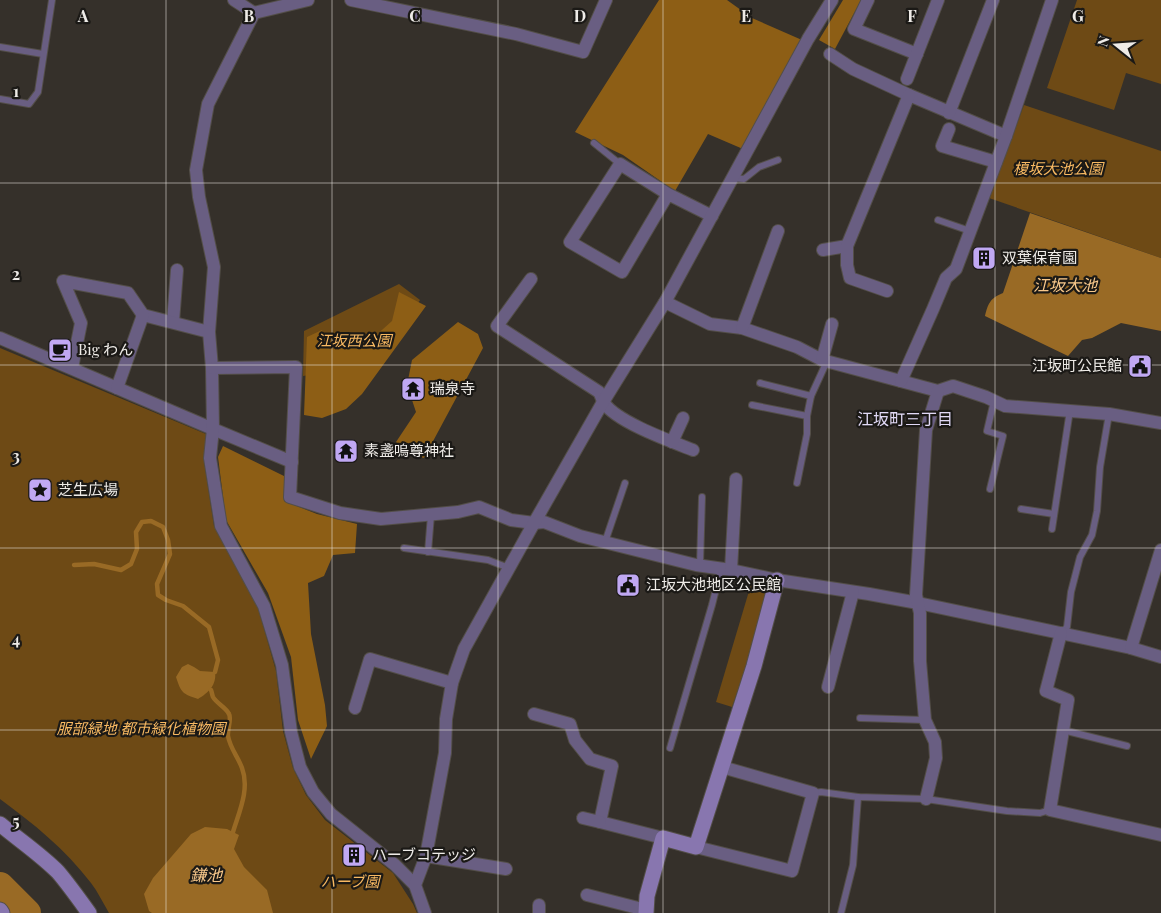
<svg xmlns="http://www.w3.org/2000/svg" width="1161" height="913" viewBox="0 0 1161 913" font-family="'Playfair Display','Noto Sans JP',serif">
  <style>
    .green { fill: #6e4a15 }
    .forest { fill: #8d5e15 }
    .water { fill: #996a25 }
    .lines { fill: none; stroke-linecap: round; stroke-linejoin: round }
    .stream { stroke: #996a25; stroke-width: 4.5 }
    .river { stroke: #996a25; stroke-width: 28 }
    .lane-casing { stroke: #534e48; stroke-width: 8 }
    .street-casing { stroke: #534e48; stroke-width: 14 }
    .secondary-casing { stroke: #534e48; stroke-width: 17 }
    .lane { stroke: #695e82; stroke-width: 6 }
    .street { stroke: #695e82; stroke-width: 12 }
    .secondary { stroke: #8876af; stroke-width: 15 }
    .grid { fill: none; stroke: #eeebe7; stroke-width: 1; stroke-opacity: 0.55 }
    .labels { text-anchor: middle; stroke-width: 4.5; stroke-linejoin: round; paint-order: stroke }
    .park-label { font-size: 15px; font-style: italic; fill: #f8b962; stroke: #1b1916 }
    .poi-label { font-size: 15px; fill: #eeebe7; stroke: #1b1916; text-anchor: start }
    .water-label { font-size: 16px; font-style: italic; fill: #f8c88b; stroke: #1b1916 }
    .neighbourhood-label { font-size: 16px; fill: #e1d9f6; stroke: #1b1916 }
    .grid-label { font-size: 16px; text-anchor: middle; font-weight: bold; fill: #eeebe7; stroke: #1b1916; stroke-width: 4.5; stroke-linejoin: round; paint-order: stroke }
  </style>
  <rect width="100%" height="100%" fill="#35302a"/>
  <g class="green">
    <polygon points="1077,0 1161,0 1161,84 1126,73 1114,110 1047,88"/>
    <polygon points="1024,105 1161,151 1161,258 989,198"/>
    <polygon points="399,284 420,300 366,380 341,370 303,376 304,331"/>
    <path d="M0,348l206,86 -2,27 10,65 43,78 19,67 7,60 10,37 13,27 19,25 68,53 20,31 4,9h-308c-6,-10 -11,-21 -18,-30 -26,-34 -57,-59 -91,-84z"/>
    <polygon points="752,581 764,583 768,589 747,664 732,707 716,702"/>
  </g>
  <g class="forest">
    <polygon points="659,0 727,0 752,18 802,40 743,149 708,134 675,191 623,155 575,132"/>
    <polygon points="843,0 861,0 835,49 819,40"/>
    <polygon points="399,292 426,306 362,394 346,409 322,418 304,415 307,337 322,330 329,349 363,347 392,321"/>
    <polygon points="458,322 478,334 483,348 424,458 406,453 396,442 416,412 407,385 412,360"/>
    <polygon points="223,446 284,476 284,501 317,514 357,524 355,553 333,555 324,576 308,583 311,634 325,705 327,726 311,759 298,720 291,657 268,593 226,520 218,457"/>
  </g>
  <g class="water">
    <path d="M1030,213l131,45v73l-40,-8 -29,15 -10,2 -14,16 -83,-40c3,-12 5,-18 18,-23z"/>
    <path d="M188,664l6,3 6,4 15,1c2,13 -7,21 -17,27 -15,-5 -17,-6 -22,-22l6,-10z"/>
    <polygon points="205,827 227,829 239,835 234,849 244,867 267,890 273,913 152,913 149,911 144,894 153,878 191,834"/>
  </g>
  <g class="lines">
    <g class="stream">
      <polyline points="74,565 94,564 121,570 131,564 137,549 136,532 142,522 151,521 163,527 168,540 170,554 157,584 158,595 166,600 183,606 209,627 218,660 215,672"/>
      <path d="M211,690c1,2 1,5 2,7 4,7 13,10 16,17 3,5 -2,16 -1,22 2,12 10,21 14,32 8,21 -3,44 -9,64"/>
    </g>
    <polyline class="river" points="0,886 27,913"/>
    <g class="lane-casing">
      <g id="lane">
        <polyline points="0,47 43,54"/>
        <polyline points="0,99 29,104 38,92 52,0"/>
        <polyline points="594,143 620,164"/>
        <polyline points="732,178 744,179 759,167 778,160"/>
        <polyline points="938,220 970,231"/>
        <polyline points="760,383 811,396"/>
        <polyline points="752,405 807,416"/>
        <polyline points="797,483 807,434 807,416 811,396 827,361"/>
        <polyline points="990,489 1003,436 987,431 994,401"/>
        <polyline points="1021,509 1054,514"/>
        <polyline points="1052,529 1070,410"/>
        <polyline points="605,542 625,483"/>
        <polyline points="404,548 488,560 509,568"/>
        <polyline points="428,552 431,515"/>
        <polyline points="700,565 702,497"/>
        <polyline points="1062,633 1067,627 1071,592 1080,557 1092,535 1097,511 1100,467 1109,414"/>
        <polyline points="860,718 925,720"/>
        <polyline points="1063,730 1127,746"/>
        <polyline points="670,748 712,605 721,569"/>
        <polyline points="813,793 821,792 858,797 926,799 1007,811 1040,813 1050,810"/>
        <polyline points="841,913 853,865 858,797"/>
      </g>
    </g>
    <g class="street-casing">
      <g id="street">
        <polyline points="234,0 254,13"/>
        <polyline points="351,0 516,34 583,52 606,0"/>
        <polyline points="868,0 854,29 917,54"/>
        <polyline points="830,54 853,69 909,95 1006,136"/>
        <polyline points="907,79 938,0"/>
        <polyline points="949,113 993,0"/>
        <polyline points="949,129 942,146 996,162"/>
        <polyline points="668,194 622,272 570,242 620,164 668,194 712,216"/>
        <polyline points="823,250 847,246"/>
        <path d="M531,279l-34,47 102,66c2,3 3,8 5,11 13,19 66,38 89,47"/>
        <polyline points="887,291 850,278 847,265 847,246 909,95"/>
        <polyline points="665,302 710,324 742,328 797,347 822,360 938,391 953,386 986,397 1005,406 1109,414 1161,423"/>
        <polyline points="173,322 177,270"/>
        <polyline points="742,328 778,231"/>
        <polyline points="209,332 214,267 199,197 196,170 208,104 254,13 308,0"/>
        <polyline points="0,338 213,429 292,462"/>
        <polyline points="822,360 832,324"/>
        <polyline points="72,368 81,323 63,281 128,293 143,315 209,332 212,368 213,429 210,458 221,526 264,606 282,665 291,732 300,767 313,792 331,814 395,865 415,885"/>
        <polyline points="212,368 296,367 290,497 340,513 381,519 458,512 479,507 511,520 534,523 544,522 580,536 696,565 731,570 777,580 869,594 918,603 1131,648 1161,657"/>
        <polyline points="901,381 933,309 946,278 956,269 1006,136 1052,0"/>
        <polyline points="117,388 143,315"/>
        <polyline points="672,442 683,418"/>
        <polyline points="731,570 736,479"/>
        <polyline points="1061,633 1046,691 1068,700 1050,810 1161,835"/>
        <polyline points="1131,648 1161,550"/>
        <polyline points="828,687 853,592"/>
        <polyline points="355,708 370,659 452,683"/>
        <polyline points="534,714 570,724 575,740 590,759 612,766 600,822 663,838"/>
        <polyline points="926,799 936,758 935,742 925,720 920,661 920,613 916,595 926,430 938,391"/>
        <polyline points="583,818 600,822"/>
        <polyline points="696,847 792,871 813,793 722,767"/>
        <polyline points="426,856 506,869"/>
        <polyline points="587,895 646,910"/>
        <polyline points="425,913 415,885 426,856 445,753 446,719 452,683 464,649 534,523 603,402 665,302 808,39 832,0"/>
        <polyline points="539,913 539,905"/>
      </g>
    </g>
    <g class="secondary-casing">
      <g id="secondary">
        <path d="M0,824c19,16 40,30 58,48 11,13 21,27 31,41"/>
        <polyline points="0,910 2,913"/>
        <polyline points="646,913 647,896 663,838 696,847 754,666 777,580"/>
      </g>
    </g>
    <use href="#lane" class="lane"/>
    <use href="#street" class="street"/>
    <use href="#secondary" class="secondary"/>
  </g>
  <path class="grid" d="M166,0v913M332,0v913M498,0v913M663,0v913M829,0v913M995,0v913M0,183h1161M0,365h1161M0,548h1161M0,730h1161"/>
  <defs>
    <g id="building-square" transform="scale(1.25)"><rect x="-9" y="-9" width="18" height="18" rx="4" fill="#c0a8f3" stroke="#1b1916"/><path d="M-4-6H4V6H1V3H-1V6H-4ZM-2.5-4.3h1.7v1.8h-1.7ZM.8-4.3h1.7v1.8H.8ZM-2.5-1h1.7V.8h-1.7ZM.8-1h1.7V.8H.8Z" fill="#111"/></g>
    <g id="cafe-square" transform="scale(1.25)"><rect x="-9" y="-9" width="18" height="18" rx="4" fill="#c0a8f3" stroke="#1b1916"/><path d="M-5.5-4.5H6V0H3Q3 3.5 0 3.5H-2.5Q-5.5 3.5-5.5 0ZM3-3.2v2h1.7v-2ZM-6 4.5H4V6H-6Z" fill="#111"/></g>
    <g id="civic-square" transform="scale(1.25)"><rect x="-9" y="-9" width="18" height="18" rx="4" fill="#c0a8f3" stroke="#1b1916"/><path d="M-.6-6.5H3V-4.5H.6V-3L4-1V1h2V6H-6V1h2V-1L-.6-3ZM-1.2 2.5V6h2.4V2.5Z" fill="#111"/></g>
    <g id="temple-square" transform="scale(1.25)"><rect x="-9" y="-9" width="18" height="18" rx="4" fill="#c0a8f3" stroke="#1b1916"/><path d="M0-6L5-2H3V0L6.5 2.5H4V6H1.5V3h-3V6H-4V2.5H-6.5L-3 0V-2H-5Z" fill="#111"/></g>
    <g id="sight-square" transform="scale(1.25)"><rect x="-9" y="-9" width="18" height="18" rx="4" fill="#c0a8f3" stroke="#1b1916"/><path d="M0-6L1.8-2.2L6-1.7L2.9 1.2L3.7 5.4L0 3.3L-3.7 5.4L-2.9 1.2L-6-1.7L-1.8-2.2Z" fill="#111"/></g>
  </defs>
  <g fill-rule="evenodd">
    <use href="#building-square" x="984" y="258"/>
    <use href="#cafe-square" x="60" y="350"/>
    <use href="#civic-square" x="1140" y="366"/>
    <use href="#temple-square" x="413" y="389"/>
    <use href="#temple-square" x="346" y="451"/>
    <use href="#sight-square" x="40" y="490"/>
    <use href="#civic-square" x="628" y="585"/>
    <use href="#building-square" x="354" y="855"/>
  </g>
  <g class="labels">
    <g class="park-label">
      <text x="1058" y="174">榎坂大池公園</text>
      <text x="354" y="346">江坂西公園</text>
      <text x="141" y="734">服部緑地 都市緑化植物園</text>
      <text x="350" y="887">ハーブ園</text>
    </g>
    <g class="poi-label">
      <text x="1002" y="263">双葉保育園</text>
      <text x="78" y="355">Big わん</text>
      <text x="1122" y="371" text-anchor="end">江坂町公民館</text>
      <text x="430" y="394">瑞泉寺</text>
      <text x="364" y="456">素盞嗚尊神社</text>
      <text x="58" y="495">芝生広場</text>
      <text x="646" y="590">江坂大池地区公民館</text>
      <text x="372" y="860">ハーブコテッジ</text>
    </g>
    <g class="water-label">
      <text x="1065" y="291">江坂大池</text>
      <text x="206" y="881">鎌池</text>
    </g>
    <g class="neighbourhood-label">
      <text x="905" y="425">江坂町三丁目</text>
    </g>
  </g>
  <g class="grid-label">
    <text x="83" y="22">A</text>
    <text x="249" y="22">B</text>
    <text x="415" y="22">C</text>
    <text x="580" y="22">D</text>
    <text x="746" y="22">E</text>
    <text x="912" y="22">F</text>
    <text x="1078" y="22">G</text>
    <text x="16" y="97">1</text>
    <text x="16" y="280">2</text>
    <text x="16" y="462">3</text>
    <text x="16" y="645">4</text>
    <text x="16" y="827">5</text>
  </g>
  <g transform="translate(1116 45) rotate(287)" stroke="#1b1916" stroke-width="4" paint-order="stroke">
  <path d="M0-4L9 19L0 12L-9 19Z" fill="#eeebe7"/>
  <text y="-8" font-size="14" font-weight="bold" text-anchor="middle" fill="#eeebe7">N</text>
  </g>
</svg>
